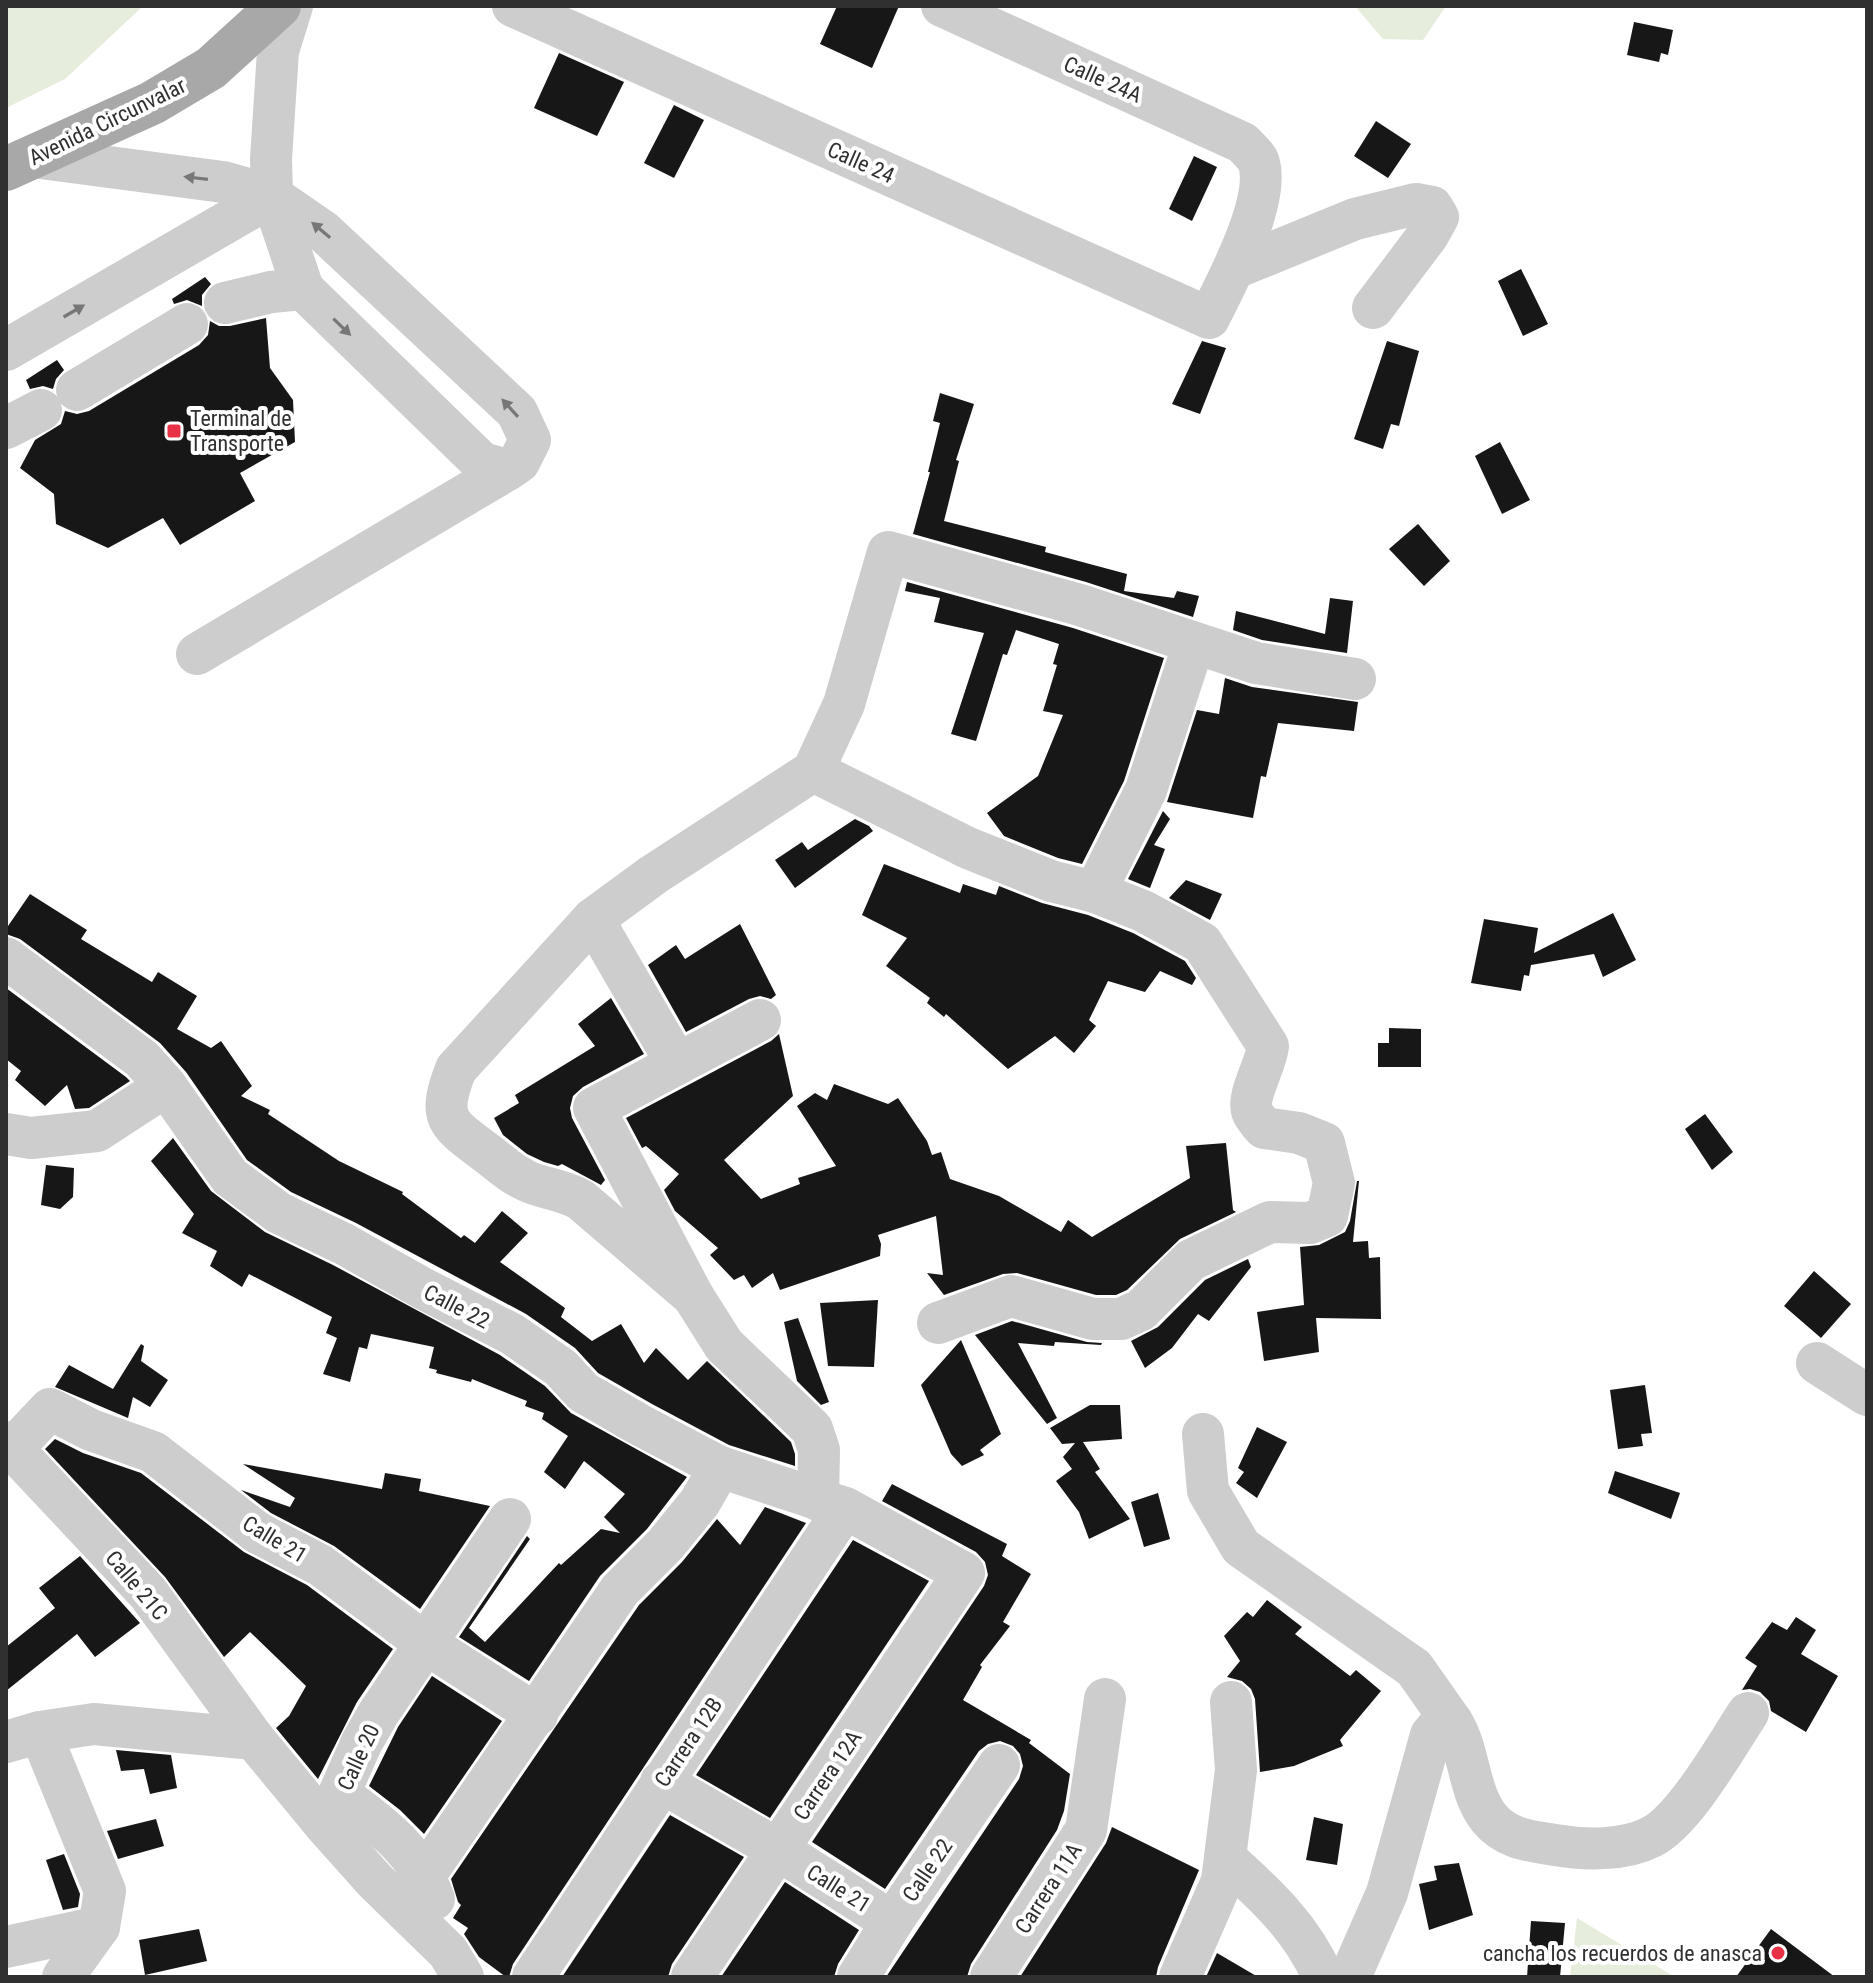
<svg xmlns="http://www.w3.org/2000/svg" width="1873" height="1983" viewBox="0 0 1873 1983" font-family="'Roboto Condensed',sans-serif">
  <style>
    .green { fill: #e6eddd }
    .building { fill: #171717 }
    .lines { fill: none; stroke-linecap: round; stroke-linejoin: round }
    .minor { stroke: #cdcdcd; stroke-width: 42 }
    .major { stroke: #a8a8a8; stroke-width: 44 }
    .oneway { fill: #777 }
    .poi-dot { fill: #e83145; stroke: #fff; stroke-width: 3 }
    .labels { text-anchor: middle; stroke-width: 8; stroke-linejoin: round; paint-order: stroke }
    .street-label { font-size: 22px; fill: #303030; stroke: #fff }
    .poi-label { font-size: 22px; fill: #303030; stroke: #fff; text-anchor: start }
  </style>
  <rect width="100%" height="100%" fill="#fff"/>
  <g class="green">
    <polygon points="6,6 140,6 141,8 65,79 6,108"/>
    <polygon points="1355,6 1446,6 1423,40 1383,39"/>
    <polygon points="1577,1918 1670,1974 1672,1977 1570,1977"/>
  </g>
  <g class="building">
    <polygon points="837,6 899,6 872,68 820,44"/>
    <polygon points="1634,22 1673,30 1668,55 1661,53 1659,62 1627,55"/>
    <polygon points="559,53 624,82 597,136 534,108"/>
    <polygon points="674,105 704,120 674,178 644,163"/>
    <polygon points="1376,121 1411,144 1388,178 1354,156"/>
    <polygon points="1194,156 1217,167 1192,221 1169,209"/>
    <polygon points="1521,269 1548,324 1523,336 1498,281"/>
    <polygon points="205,277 211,284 202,295 202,306 187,300 174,304 172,299"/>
    <polygon points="266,318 270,368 293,400 295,442 240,473 255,501 180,545 163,518 108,548 56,524 54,494 20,468 35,440 61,424 65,411 77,414 89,411 199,345 208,335 210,321 219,326 230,326"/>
    <polygon points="1202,341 1226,348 1200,414 1172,404"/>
    <polygon points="1387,341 1419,351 1399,426 1391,424 1383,449 1354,439"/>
    <polygon points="57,360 64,370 56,379 53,389 43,386 30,389 26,380"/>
    <polygon points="940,393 974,404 956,460 959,461 944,521 1046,547 1045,552 1127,574 1124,591 1174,598 1177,591 1199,596 1193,617 1086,582 913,534 930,472 928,472 940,423 933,421"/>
    <polygon points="1500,442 1530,500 1502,514 1475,456"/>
    <polygon points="1418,524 1450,561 1424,586 1389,549"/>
    <polygon points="907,582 1073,628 1164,658 1124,781 1082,864 1058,858 1004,836 987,813 1038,776 1063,715 1043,711 1057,665 1053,664 1059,644 1016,630 1007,655 1003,654 976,741 951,734 984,633 934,622 940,598 905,591"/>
    <polygon points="1330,598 1353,601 1347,653 1262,640 1233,630 1236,611 1325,634"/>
    <polygon points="1225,678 1252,687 1358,702 1354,731 1278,723 1266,777 1261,776 1253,818 1167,802 1197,710 1219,714"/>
    <polygon points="1163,811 1170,819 1154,845 1165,849 1150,888 1128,879"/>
    <polygon points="855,819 869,826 873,831 795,888 775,860 802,842 808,850"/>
    <polygon points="884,864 960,893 963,884 996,895 999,886 1042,903 1088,915 1133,933 1185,961 1196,978 1192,985 1160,971 1145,992 1108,981 1089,1020 1096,1026 1074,1053 1055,1036 1008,1069 946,1014 944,1017 927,1003 930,998 886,966 907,938 862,915"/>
    <polygon points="1186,880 1222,894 1210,920 1169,898"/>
    <polygon points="30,894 87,930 81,939 152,982 158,972 197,996 177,1029 211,1048 221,1041 252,1086 241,1096 270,1110 268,1114 339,1161 403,1192 402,1194 461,1238 464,1235 475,1243 502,1211 528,1233 500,1262 565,1308 561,1317 592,1341 621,1324 644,1363 656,1348 688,1380 707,1361 791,1442 795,1454 795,1466 729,1445 652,1404 598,1373 575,1348 526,1314 356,1223 291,1192 247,1160 186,1072 160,1043 20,939 6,934 6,929"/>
    <polygon points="1613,913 1636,960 1603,977 1594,954 1531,965 1529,976 1524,975 1521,991 1471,983 1484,919 1538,928 1534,953"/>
    <polygon points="740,924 776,995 771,999 760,996 749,999 686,1032 648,965 676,945 685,959"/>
    <polygon points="6,988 126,1077 130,1081 89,1108 75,1109 67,1085 45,1106 15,1080 21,1071 6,1059"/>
    <polygon points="611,998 644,1054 583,1087 573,1096 570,1108 572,1118 605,1180 601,1185 562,1164 558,1166 544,1162 527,1154 503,1135 494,1118 519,1103 515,1095 595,1046 578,1024"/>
    <polygon points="1389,1028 1421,1029 1421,1067 1378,1067 1378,1043 1389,1043"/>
    <polygon points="779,1034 793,1096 724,1160 761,1199 800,1184 798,1178 836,1166 797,1106 815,1093 827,1100 834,1084 888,1104 898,1098 927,1141 932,1155 941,1152 950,1179 999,1196 1061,1232 1068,1220 1092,1237 1190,1178 1186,1146 1226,1143 1233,1210 1236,1212 1180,1239 1127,1290 1116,1295 1096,1295 1017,1273 1003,1274 944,1295 927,1273 943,1275 936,1216 878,1235 881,1244 880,1256 780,1290 773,1273 752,1288 744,1275 734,1280 710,1255 718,1248 675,1211 664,1190 679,1174 646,1146 642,1148 626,1118 771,1041"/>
    <polygon points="1705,1114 1733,1152 1712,1170 1685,1129"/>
    <polygon points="173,1138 211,1191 265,1232 333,1265 500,1355 545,1386 571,1413 687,1477 647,1529 600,1576 529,1681 459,1637 527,1536 530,1539 469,1628 485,1642 559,1563 561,1565 601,1529 620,1533 604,1517 625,1494 584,1461 565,1489 544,1472 568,1436 542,1419 544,1413 525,1406 527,1401 472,1379 471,1382 436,1373 437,1370 429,1368 434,1347 371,1334 367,1349 359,1347 350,1382 323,1374 337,1338 326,1333 332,1317 249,1274 242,1287 210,1266 217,1251 182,1233 194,1214 151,1161"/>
    <polygon points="46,1165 74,1168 73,1197 60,1209 41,1205"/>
    <polygon points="1357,1181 1359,1181 1353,1242 1368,1241 1369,1258 1380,1257 1381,1319 1316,1318 1319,1352 1264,1361 1257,1312 1304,1305 1300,1247 1319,1245 1345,1232 1350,1221"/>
    <polygon points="1248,1259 1251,1267 1209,1321 1198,1314 1172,1348 1145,1368 1131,1341 1158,1327 1205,1280"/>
    <polygon points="1814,1271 1851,1304 1821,1338 1784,1306"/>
    <polygon points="878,1300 874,1367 828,1366 820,1303"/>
    <polygon points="798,1318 829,1402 821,1405 797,1381 784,1322"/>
    <polygon points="1012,1321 1087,1342 1102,1343 1101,1345 1055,1342 1054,1346 1018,1343 1057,1418 1047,1424 975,1335"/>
    <polygon points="961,1340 1001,1434 980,1450 984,1455 962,1466 951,1454 921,1385"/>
    <polygon points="141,1344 144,1346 141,1361 168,1380 150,1407 133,1397 128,1418 55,1387 69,1365 113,1389"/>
    <polygon points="1645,1385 1652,1433 1641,1434 1643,1446 1618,1449 1610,1390"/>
    <polygon points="1090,1405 1120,1405 1122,1439 1083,1442 1100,1469 1095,1472 1130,1519 1089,1539 1079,1512 1056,1481 1072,1469 1063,1457 1075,1443 1062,1444 1050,1428"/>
    <polygon points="1257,1427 1287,1442 1257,1498 1236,1483 1244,1472 1238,1468"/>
    <polygon points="55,1439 83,1453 141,1473 244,1552 307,1585 393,1649 357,1702 318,1779 276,1728 289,1716 306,1686 250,1632 224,1657 165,1577 45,1449"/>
    <polygon points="243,1464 382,1489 385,1473 421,1479 419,1491 490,1506 420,1609 334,1546 271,1513 241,1490 290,1507 295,1498"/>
    <polygon points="1615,1471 1680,1493 1671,1519 1608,1493"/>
    <polygon points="892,1484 1007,1544 1002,1556 1031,1574 1003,1622 1010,1626 980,1665 982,1667 963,1700 1031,1740 1029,1743 1070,1774 1064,1811 1057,1830 971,1964 967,1977 886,1977 1019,1779 1023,1766 1020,1754 1013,1746 1000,1741 988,1744 979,1751 885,1889 812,1842 984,1586 988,1575 985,1562 976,1552 882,1501"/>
    <polygon points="1158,1493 1170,1539 1144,1547 1131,1502"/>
    <polygon points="765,1507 806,1523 513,1964 509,1977 506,1977 479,1957 464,1934 468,1928 453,1918 461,1905 458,1902 451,1879 639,1605 682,1562 717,1519 740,1545"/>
    <polygon points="853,1540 929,1581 770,1818 696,1775"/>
    <polygon points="80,1556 140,1623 95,1657 77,1634 6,1691 6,1647 55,1608 39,1588"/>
    <polygon points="1267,1600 1302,1627 1295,1634 1350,1676 1356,1670 1381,1691 1340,1740 1343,1746 1294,1766 1260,1772 1255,1699 1251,1689 1242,1681 1227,1677 1240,1661 1224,1636 1247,1612 1253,1617"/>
    <polygon points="1796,1617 1816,1630 1801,1654 1838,1676 1806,1732 1771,1711 1769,1701 1760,1692 1750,1689 1742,1690 1757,1666 1745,1658 1772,1622 1787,1630"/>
    <polygon points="432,1676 502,1721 424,1834 400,1810 369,1786 398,1727"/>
    <polygon points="116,1750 171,1755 177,1788 150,1794 144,1769 121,1771"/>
    <polygon points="670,1815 744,1857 672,1964 668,1977 562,1977"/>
    <polygon points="1314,1817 1343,1824 1337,1865 1306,1860"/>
    <polygon points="156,1819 164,1846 118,1859 107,1831"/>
    <polygon points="1112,1827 1199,1870 1158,1967 1156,1977 1020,1977 1106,1843"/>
    <polygon points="64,1854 80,1894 78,1907 63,1910 46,1860"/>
    <polygon points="1459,1863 1473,1915 1429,1930 1419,1884 1437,1880 1434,1866"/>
    <polygon points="785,1882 859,1930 838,1964 834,1977 721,1977"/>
    <polygon points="1531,1921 1565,1923 1560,1977 1527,1977"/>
    <polygon points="199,1929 207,1961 145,1975 139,1940"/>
    <polygon points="1771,1929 1835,1977 1736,1977"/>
    <polygon points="1217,1953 1258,1977 1206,1977"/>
  </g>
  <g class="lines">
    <g class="minor">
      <polyline points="292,6 278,51 271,159 272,196 303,289"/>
      <path d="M513,6l696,312c18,-36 61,-116 50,-155 -2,-7 -11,-14 -16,-20l-301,-137"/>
      <polyline points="33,157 223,182 272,196 323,231 517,412 530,440 519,462 507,470 197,654"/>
      <polyline points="1235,268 1355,219 1416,204 1432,207 1438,217 1428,235 1373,308"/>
      <polyline points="225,303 271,292 303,289 482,463 507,470"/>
      <polyline points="6,350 272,196"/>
      <polyline points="77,390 187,324"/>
      <polyline points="6,428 41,410"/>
      <path d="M813,771l155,77 83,33 44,11 48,19 59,32 66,103c-2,19 -21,49 -16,65 2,6 8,12 12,17l35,5 25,10 10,40 -7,33 -17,7 -40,-1 -79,38 -50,50 -20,9h-28l-82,-23 -73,27"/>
      <polyline points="1095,892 1146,790 1194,643"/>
      <polyline points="593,919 677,1064"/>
      <polyline points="6,958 142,1059 166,1086 230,1177 279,1213 344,1244 422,1288 512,1334 561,1368 583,1392 640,1425 720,1467 845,1508 964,1573 692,1977"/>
      <polyline points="760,1020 594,1108 693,1296 724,1345 812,1429 819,1450 818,1500"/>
      <polyline points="6,1134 31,1138 97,1131 166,1086"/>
      <path d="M693,1296l-112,-96c-21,-12 -41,-11 -58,-21 -13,-6 -24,-17 -35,-25 -40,-30 -52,-34 -32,-85l137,-150 60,-44 160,-104 31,-67 44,-152 192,53 176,58 99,16"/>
      <polyline points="1817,1363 1867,1395"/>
      <polyline points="1203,1434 1208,1491 1241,1547 1414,1668 1452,1722"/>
      <polyline points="6,1442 148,1593 254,1739 325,1825"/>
      <polyline points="13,1448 50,1409 91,1430 153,1452 258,1533 320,1565 425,1643 537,1715"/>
      <polyline points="40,1732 105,1891 99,1927 63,1977"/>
      <polyline points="6,1742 40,1732 94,1724 254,1739"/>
      <polyline points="661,1782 777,1849 892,1922"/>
      <path d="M341,1795c41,31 74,53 93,104"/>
      <path d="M1226,1859c39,35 76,69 97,118"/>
      <polyline points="425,1875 620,1590 665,1545 700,1502 720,1467"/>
      <polyline points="6,1947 99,1927"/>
      <polyline points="463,1977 448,1952 375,1881 325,1825 362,1742 378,1714 510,1519"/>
      <polyline points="533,1977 845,1508"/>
      <polyline points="858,1977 892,1922 999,1765"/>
      <polyline points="991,1977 1086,1830 1105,1699"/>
      <polyline points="1180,1977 1222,1881 1236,1770 1231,1702"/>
      <path d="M1350,1977l37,-84 44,-158 9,-11 12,-2c18,28 16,70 37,96 17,21 41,23 66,27 29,5 69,6 96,-8 34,-17 75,-91 97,-124"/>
    </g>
    <polyline class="major" points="6,169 152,103 211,68 279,6"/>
  </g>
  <defs><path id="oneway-solid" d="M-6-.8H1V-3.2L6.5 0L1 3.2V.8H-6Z" transform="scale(2)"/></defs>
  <g class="oneway">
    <use href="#oneway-solid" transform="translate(196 178) rotate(-173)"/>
    <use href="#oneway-solid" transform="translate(321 230) rotate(-140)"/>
    <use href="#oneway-solid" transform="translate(74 311) rotate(-30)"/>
    <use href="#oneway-solid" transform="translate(342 327) rotate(44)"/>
    <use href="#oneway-solid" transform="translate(510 408) rotate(-132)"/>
  </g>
  <g class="poi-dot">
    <rect x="166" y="423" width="16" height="16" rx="4"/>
    <circle cx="1778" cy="1953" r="8"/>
  </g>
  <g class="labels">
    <g class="street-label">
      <text transform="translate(1103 79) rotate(24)" y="8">Calle 24A</text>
      <text transform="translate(107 121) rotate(-26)" y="8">Avenida Circunvalar</text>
      <text transform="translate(861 162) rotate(24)" y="8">Calle 24</text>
      <text transform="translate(457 1306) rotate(27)" y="8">Calle 22</text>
      <text transform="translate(275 1539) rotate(31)" y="8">Calle 21</text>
      <text transform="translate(137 1585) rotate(50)" y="8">Calle 21C</text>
      <text transform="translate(688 1742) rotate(-56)" y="8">Carrera 12B</text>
      <text transform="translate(358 1757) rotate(-65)" y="8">Calle 20</text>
      <text transform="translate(827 1775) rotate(-56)" y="8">Carrera 12A</text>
      <text transform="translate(927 1870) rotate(-56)" y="8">Calle 22</text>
      <text transform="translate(839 1888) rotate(32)" y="8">Calle 21</text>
      <text transform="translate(1048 1888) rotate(-57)" y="8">Carrera 11A</text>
    </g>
    <g class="poi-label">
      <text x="190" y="426">Terminal de<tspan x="190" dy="25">Transporte</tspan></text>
      <text x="1762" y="1961" text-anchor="end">cancha los recuerdos de anasca</text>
    </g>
  </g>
  <rect width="1873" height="1983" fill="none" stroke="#303030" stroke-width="16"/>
</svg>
